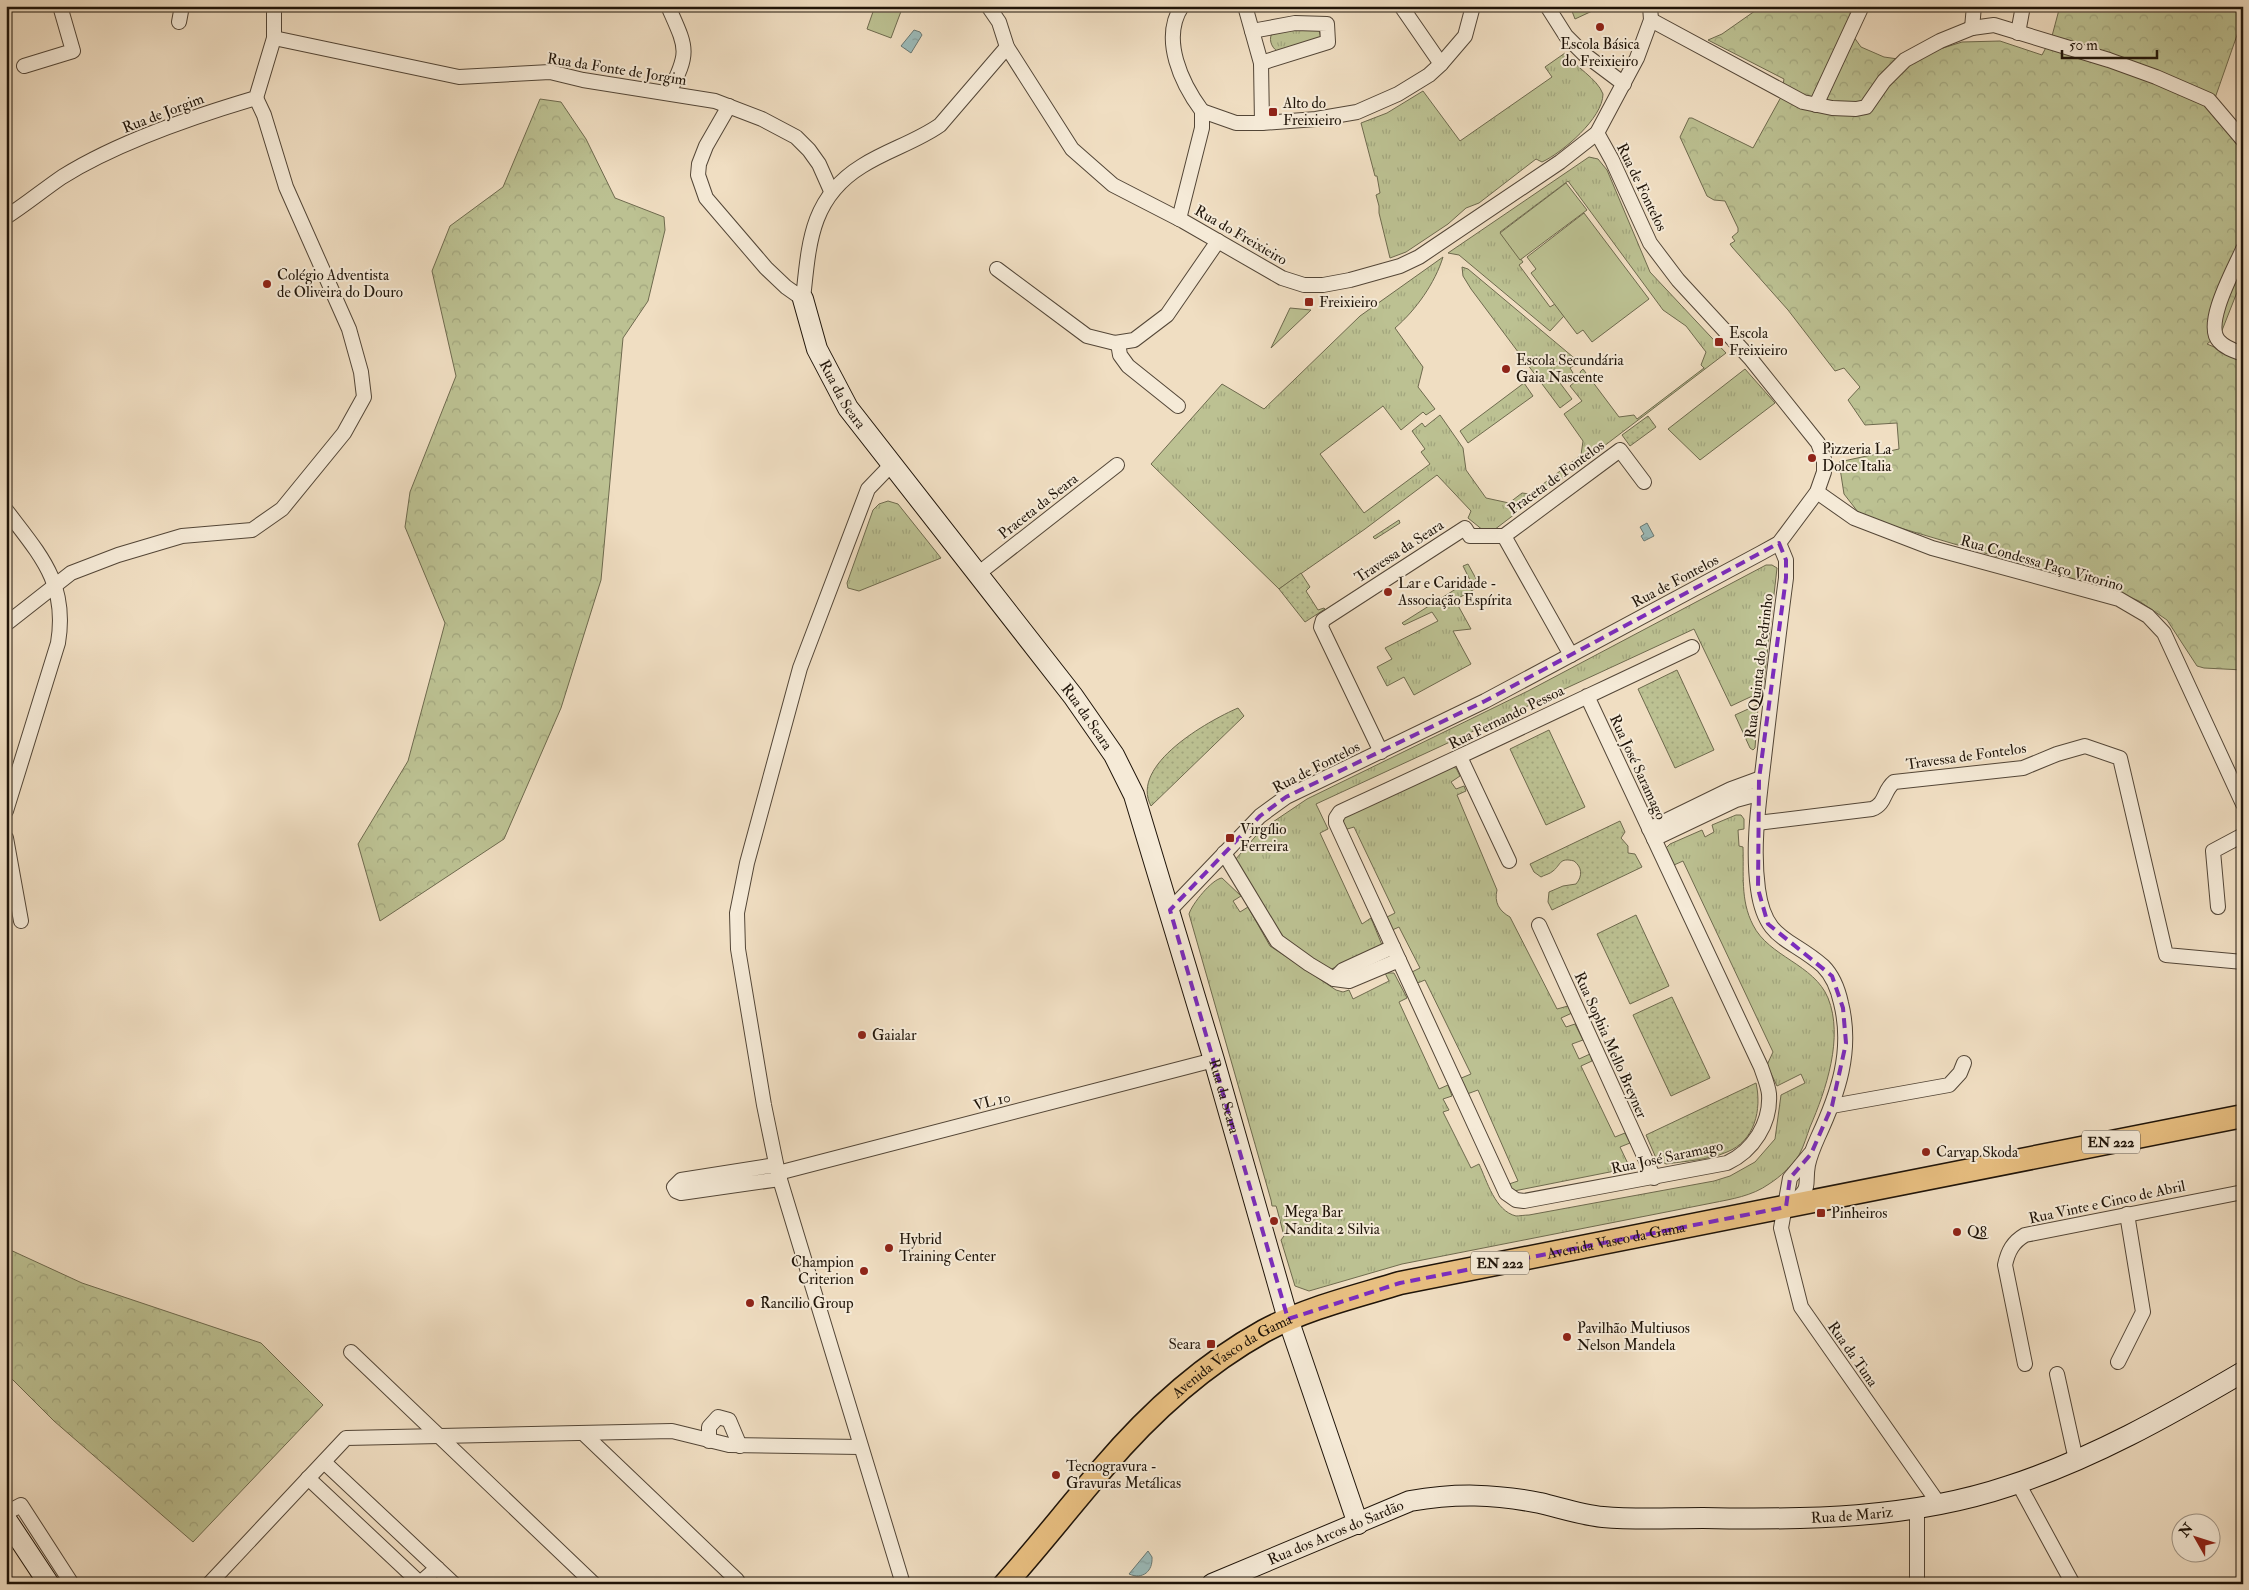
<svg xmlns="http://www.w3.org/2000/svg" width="2249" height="1590" viewBox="0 0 2249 1590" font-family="'IM FELL Double Pica',serif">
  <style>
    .grass { fill: url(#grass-tufts); stroke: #6e6a4e }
    .forest { fill: url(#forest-crowns); stroke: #6e6a4e }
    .garden { fill: url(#garden-dots); stroke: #6e6a4e }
    .pitch { fill: #bcc192; stroke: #6e6a4e }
    .water { fill: url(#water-ripples); stroke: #697873 }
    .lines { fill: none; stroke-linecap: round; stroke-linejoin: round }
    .street-casing { stroke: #534637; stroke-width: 16 }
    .secondary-casing { stroke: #1f1409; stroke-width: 22 }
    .primary-casing { stroke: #1f1409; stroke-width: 25 }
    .street { stroke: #f5ead7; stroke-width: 14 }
    .secondary { stroke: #f5ead7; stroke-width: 20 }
    .primary { stroke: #e8bf81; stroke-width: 22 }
    .marked { fill: none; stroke: #7b2cbf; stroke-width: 4; stroke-dasharray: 10 6; stroke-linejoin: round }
    .poi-dot { fill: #8f2418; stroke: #f5ead7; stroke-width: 2 }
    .labels { text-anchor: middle; stroke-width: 4; stroke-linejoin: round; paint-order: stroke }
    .shield { fill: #f5ead7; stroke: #5f5447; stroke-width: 1 }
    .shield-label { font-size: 14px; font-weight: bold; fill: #1f1409 }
    .poi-label { font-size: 15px; fill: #1f1409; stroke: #f5ead7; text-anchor: start }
    .street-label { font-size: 15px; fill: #1f1409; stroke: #f5ead7 }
  </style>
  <defs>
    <pattern id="grass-tufts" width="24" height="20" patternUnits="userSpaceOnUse" patternTransform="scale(1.25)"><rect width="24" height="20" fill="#bcc192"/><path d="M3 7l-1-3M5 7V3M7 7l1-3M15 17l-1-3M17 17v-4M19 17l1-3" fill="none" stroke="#a1a57d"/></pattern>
    <pattern id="forest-crowns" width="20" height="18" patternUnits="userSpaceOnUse" patternTransform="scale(1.25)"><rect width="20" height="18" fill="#bcc192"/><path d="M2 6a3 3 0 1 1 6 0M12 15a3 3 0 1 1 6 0" fill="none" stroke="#a1a57d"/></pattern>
    <pattern id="garden-dots" width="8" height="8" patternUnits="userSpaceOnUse" patternTransform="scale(1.25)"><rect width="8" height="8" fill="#bcc192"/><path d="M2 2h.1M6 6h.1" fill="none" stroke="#a1a57d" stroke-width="1.8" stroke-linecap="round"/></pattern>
    <pattern id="water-ripples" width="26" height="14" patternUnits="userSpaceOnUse" patternTransform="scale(1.25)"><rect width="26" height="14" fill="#9bbbba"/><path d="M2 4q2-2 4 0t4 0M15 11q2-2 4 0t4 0" fill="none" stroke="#85a09f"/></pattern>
  </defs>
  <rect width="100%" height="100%" fill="#f0dec2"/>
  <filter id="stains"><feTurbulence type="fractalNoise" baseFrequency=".004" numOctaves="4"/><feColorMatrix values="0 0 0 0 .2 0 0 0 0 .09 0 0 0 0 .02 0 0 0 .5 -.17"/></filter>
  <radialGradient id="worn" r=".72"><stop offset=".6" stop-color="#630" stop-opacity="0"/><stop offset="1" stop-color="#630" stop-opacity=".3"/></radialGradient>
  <g class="grass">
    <path d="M1314,27l5,3 2,8 -44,13c-6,-4 -9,-13 -4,-19z"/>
    <path d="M1565,53c10,14 32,25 38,41 0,24 -41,59 -61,68l-6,-3 -57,44 -13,5 -18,16 -42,28 -16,6 -11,-45v-7l-3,-11 4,-2 -3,-17h-2l-14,-53 26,-10 36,-22 37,50 92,-64 -7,-10z"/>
    <path d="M1589,157l9,2 9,11 43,102 76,81 -232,177 -10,1 -16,-13 3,-7 -34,-36 -72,54 -86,60 -128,-125 71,-80 42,25 96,-93 83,-59c-8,26 -27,53 -48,71l28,39 -5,20 17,22 -9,6 -3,-3 -22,18 -18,-24 -63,48 44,59 66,-49 -9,-12 4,-3 -13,-18 10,-8 3,4 15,-12 23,33 3,22 20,28 23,5 13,-10 8,1 51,-39 2,-14 -19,-27 18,-13 -12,-15 12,-10 -2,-4 3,-3 36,48 15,-2 3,4 67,-51 -3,-3 5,-13 -20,-26 -23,-16 -95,-129 -68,51 23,30 -4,3 31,42 5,-3 9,12 -14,15 -91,-76 -11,-2z"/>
    <polygon points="1462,267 1468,269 1579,362 1570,368 1573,373 1560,383 1572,399 1560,408 1471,289 1463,276"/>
    <polygon points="1290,308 1311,310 1271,348"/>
    <polygon points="1745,369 1775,403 1700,460 1668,429"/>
    <polygon points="1524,383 1533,396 1468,443 1460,431"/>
    <polygon points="888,501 898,504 941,558 859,591 848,588 847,583 873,510 879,504"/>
    <polygon points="1468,564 1480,586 1455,600 1471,629 1453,631 1471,664 1414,695 1404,677 1387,686 1377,667 1392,659 1385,648 1438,621 1432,612 1404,625 1402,623 1470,580 1463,566"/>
    <polygon points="1766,565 1772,565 1777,568 1763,691 1731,706 1694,629 1316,804 1328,829 1320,833 1362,924 1371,918 1382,945 1376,950 1329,970 1279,937 1235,860 1261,830 1307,799 1528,691"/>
    <polygon points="1757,705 1758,707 1755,748 1753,750 1750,748 1735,715"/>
    <path d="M1452,767l4,1 4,8 -9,6 5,7 8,-3 2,5 -9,4 40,95c-3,12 2,21 13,27l47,92 11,-3 4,7 -11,5 5,9 9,-3 8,16 -11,4 7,15 11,-5 2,7 -11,5 34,71 10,-4 5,10 -10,4 10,21 -116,23 -4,-3 -1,-4 9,-3 -40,-91 -11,4 -8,-15 12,-5 -46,-94 -10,4 -5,-11 10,-5 -21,-41 -9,4 -5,-13 10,-5 -41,-86 -10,3 -6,-11z"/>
    <path d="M1736,815h5l3,4v10l-6,1 1,16 4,1c1,26 -3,53 10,78 16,32 61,39 75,73 16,39 -2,92 -18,129 -3,8 -6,19 -11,28 -7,11 -19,22 -30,29 -17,12 -37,15 -57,19l-310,61 -93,27 -14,-5 -14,-46 3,-4 -7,-27 -1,-3h-4l-1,-6 -82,-286c3,-10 23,-35 33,-36l19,18 -8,5 7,11 8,-5 22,39 66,44 7,2 6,-2 4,9 36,-18 -4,-8h9l13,25 -8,4 40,87 9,-4 4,11 -9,3 6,11 -6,2 28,56 8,-4c8,17 16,47 37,52 3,0 9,-1 13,-1l185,-34 16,-5 25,-14 20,-23 6,-44 24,-12 -4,-9 -24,12 -10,-21 6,-13 -90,-191 -9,4 -8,-17 4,-4 32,-14 3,7 9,-5 -2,-7z"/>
  </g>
  <g class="forest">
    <polygon points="1762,6 1850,6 1851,33 1861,47 1884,57 1905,60 1962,42 2000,41 2042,55 2052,36 2060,6 2243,6 2243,18 2214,101 2243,138 2243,277 2221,333 2207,344 2243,359 2243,670 2204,668 2197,666 2167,620 2139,601 2119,593 1887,524 1858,512 1844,494 1839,462 1899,449 1897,423 1865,425 1848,400 1860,387 1844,368 1835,371 1788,310 1732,247 1730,244 1735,241 1732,237 1738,232 1738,228 1725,201 1714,200 1707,196 1680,137 1689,118 1692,118 1753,148 1781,97 1784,79 1708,40 1722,34"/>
    <polygon points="540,99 561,102 586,139 615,198 664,217 665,230 648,301 623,338 601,580 561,708 504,839 380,921 358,844 408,761 445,623 405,527 410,492 456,376 432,271 450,226 503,187"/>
    <polygon points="6,1248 82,1283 261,1343 323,1405 193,1542 54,1421 6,1373"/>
  </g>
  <g class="garden">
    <polygon points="1648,416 1656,427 1630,446 1622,435"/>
    <polygon points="1399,520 1400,523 1375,539 1373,537"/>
    <polygon points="1301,573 1310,587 1306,591 1318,610 1324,608 1325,609 1305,622 1279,589"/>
    <polygon points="1677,670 1714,750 1675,768 1638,689"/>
    <path d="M1238,708l6,8 -93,90c-22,-41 57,-85 87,-98z"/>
    <polygon points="1549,730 1585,807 1546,825 1510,749"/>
    <path d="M1620,821l5,11 -4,6 7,8v7l7,1 7,13 -90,43 -4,-8 1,-10 14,-6 13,-2c7,-8 6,-17 -2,-23 -15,-4 -13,4 -21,10 -3,3 -9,4 -12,6l-7,-5 -4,-8z"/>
    <polygon points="1636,915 1669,986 1630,1004 1597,934"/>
    <polygon points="1672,997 1710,1078 1671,1096 1633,1015"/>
    <path d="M1756,1083c6,26 -1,58 -29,69 -18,8 -41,9 -61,12l-10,-6 -10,-23z"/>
  </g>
  <g class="pitch">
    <polygon points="875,6 903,6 891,38 867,29"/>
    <polygon points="1570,6 1603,6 1575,19"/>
    <polygon points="1566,183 1587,210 1520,260 1500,233"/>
    <polygon points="1584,213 1649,299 1592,342 1583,330 1577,334 1531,273 1536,269 1527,257"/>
  </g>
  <g class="water">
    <polygon points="914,30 920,32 922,35 911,53 901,46"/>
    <polygon points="1647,523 1654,536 1644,541 1641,536 1644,534 1640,527"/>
    <path d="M1148,1551l4,6c1,14 -9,23 -23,17z"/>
  </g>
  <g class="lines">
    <g class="street-casing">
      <g id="street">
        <path d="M668,6c18,41 23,45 1,86"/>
        <polyline points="988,6 999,22 1007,47 1072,149 1113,185 1183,221 1282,278 1304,285 1323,285 1350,280 1400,266 1419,257 1560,162 1597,133 1637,58 1651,20 1650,6"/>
        <polyline points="1245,6 1261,63 1262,123"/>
        <polyline points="1401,6 1441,64"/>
        <polyline points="1547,6 1566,36 1584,54 1624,84"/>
        <polyline points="1651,20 1803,102 1832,108 1856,109 1866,107 1884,81 1905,60 1940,41 1972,28 1994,25 2109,60 2156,77 2209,100 2243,140"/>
        <polyline points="179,22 182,6"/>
        <polyline points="1972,28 1974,6"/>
        <polyline points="1252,31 1295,23 1327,24 1328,42 1261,63"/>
        <polyline points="2018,33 2023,6"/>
        <polyline points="274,38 459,77 550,72 583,80 715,101 762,119 796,137 809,150 819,164 831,191"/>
        <polyline points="24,66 73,51 60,6"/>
        <polyline points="1816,105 1862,6"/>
        <path d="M729,106l-23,40 -7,18 -1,11 8,23 60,70 20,19 17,12c6,-55 7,-101 59,-133 25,-16 54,-24 78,-41l67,-78"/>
        <polyline points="1202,111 1236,123 1262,123 1316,119 1357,112 1398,94 1429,75 1441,64 1465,36 1473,6"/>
        <path d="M6,217c19,-12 37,-27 56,-40 56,-35 130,-60 194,-79l18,-60v-32"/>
        <path d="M1179,219l23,-91v-17c-20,-27 -42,-72 -20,-105"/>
        <path d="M2243,249c-8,19 -40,75 -24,92 6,7 16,10 24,13"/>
        <polyline points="997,269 1087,336 1115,343 1134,340 1167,315 1218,241"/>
        <polyline points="1118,343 1120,355 1128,366 1178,406"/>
        <polyline points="893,463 868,489 800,668 747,863 737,913 738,949 764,1105 778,1173 903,1584"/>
        <polyline points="1817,492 1854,518 1932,548 2119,599 2148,616 2164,633 2243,804"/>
        <path d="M6,510c34,45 62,73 52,133l-52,168"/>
        <polyline points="1504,536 1620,450 1644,482"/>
        <polyline points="1504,536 1571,655"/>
        <path d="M1779,543l7,17v18c-8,60 -15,120 -22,180 -5,44 -12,87 -6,131 7,52 32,48 65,77 10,10 15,23 18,37 12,48 -3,91 -23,134 -4,9 -8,18 -10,28 -4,21 5,23 -17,38"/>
        <polyline points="979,573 1117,465"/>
        <polyline points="6,624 71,573 118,555 182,536 252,530 282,509 344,433 364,397 361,372 349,329 286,187 264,115 256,98"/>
        <path d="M1587,696l174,371c3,9 7,18 8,27 2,29 -16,57 -42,69l-203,38 -8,-1 -10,-7 -170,-370v-5l4,-6c118,-54 235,-110 352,-165"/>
        <polyline points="1381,752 1321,627 1323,620 1465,528 1470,536 1504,536"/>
        <polyline points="1460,757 1509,861"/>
        <path d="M1757,823l115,-14c14,-5 11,-18 22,-27l129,-14 34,-14 28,-8 35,12 46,197 77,7"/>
        <polyline points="1649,829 1731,789 1761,778"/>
        <polyline points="6,838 21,921"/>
        <polyline points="1654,839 1736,800 1758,794"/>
        <polyline points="1224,853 1277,941 1309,964 1334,979 1349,981 1399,960"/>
        <polyline points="2218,907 2213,851 2243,835"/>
        <polyline points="1170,910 1260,816 1286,797 1485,701 1761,553 1779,543 1817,492 1824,472 1824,459 1818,443 1750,358 1678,280 1650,243 1612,160 1597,133"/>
        <polyline points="1539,925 1654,1178"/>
        <polyline points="1334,979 1343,970 1393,947"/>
        <polyline points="1832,1106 1949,1085 1960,1073 1964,1063"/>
        <polyline points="1810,1154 1790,1178 1781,1228 1801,1307 1939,1504"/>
        <polyline points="776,1165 681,1180 674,1187 676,1191 681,1193 780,1179"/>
        <polyline points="778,1173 1214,1060"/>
        <polyline points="351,1352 594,1584"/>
        <polyline points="2118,1362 2143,1312 2127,1214"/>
        <path d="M2025,1364l-20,-99c3,-14 8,-23 20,-30l218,-43"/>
        <polyline points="2057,1374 2076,1460"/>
        <polyline points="583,1433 737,1580 734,1584"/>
        <polyline points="709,1441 709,1427 718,1417 729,1420 740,1446"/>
        <polyline points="308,1478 420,1583 437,1568 324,1462"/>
        <polyline points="2018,1483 2073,1584"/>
        <polyline points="1917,1508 1917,1584"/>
        <polyline points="6,1513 21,1505 72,1584"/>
        <polyline points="437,1568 454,1584"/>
        <polyline points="209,1584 346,1438 672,1431 729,1445 860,1447"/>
      </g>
    </g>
    <g class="secondary-casing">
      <g id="secondary">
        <path id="s1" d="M803,299l14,50 31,59 225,288 41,59 20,40 80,265 74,259 70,205"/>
        <polyline points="6,1519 49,1584"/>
        <path id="s2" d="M1212,1584l198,-83c46,-8 84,-7 130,2 21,5 42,12 63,14 33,3 67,1 100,1 102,2 208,1 306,-32 83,-27 159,-70 234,-114"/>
      </g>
    </g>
    <g class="primary-casing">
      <g id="primary">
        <path id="s3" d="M1005,1584c34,-38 65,-78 98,-116 45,-53 100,-103 161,-137 43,-23 90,-34 136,-48l843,-167"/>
      </g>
    </g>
    <use href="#street" class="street"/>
    <use href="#secondary" class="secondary"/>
    <use href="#primary" class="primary"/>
  </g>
  <path class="marked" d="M1779,543l7,17v18l-27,201 -1,110 10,35 64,52 11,32 3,35 -14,63 -21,48 -21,24 -4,29 -386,76 -112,36 -118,-409 90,-94 26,-19 199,-96z"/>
  <g class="poi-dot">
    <circle cx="1600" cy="27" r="5"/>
    <rect x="1268" y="107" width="10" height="10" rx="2.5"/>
    <circle cx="267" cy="284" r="5"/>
    <rect x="1304" y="297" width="10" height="10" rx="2.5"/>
    <rect x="1714" y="337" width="10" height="10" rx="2.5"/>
    <circle cx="1506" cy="369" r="5"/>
    <circle cx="1812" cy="458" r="5"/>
    <circle cx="1388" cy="592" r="5"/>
    <rect x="1225" y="833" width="10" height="10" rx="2.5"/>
    <circle cx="862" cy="1035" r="5"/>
    <circle cx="1926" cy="1152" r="5"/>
    <rect x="1816" y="1208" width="10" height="10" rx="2.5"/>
    <circle cx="1274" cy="1221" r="5"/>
    <circle cx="1957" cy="1232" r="5"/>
    <circle cx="889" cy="1248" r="5"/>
    <circle cx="864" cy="1271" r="5"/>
    <circle cx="750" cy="1303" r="5"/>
    <circle cx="1567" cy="1337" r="5"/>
    <rect x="1206" y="1339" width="10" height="10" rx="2.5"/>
    <circle cx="1056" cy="1475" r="5"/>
  </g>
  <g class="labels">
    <g class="shield">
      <rect x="2082" y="1130.5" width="58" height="23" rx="4"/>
      <rect x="1471" y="1251.5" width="58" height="23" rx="4"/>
    </g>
    <g class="shield-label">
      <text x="2111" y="1147">EN 222</text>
      <text x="1500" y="1268">EN 222</text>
    </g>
    <g class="poi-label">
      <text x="1600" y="49" text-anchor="middle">Escola Básica<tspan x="1600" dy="17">do Freixieiro</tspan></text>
      <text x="1283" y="108">Alto do<tspan x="1283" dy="17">Freixieiro</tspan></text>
      <text x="277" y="280">Colégio Adventista<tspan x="277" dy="17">de Oliveira do Douro</tspan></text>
      <text x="1319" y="307">Freixieiro</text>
      <text x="1729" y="338">Escola<tspan x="1729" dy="17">Freixieiro</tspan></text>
      <text x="1516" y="365">Escola Secundária<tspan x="1516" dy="17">Gaia Nascente</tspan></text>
      <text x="1822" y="454">Pizzeria La<tspan x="1822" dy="17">Dolce Italia</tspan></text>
      <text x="1398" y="588">Lar e Caridade -<tspan x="1398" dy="17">Associação Espírita</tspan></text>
      <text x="1240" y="834">Virgílio<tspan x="1240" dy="17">Ferreira</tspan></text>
      <text x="872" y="1040">Gaialar</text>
      <text x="1936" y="1157">Carvap Skoda</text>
      <text x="1284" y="1217">Mega Bar<tspan x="1284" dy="17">Nandita 2 Silvia</tspan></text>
      <text x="1831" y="1218">Pinheiros</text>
      <text x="1967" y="1237">Q8</text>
      <text x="899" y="1244">Hybrid<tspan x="899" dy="17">Training Center</tspan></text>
      <text x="854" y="1267" text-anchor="end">Champion<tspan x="854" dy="17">Criterion</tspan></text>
      <text x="760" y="1308">Rancilio Group</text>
      <text x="1577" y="1333">Pavilhão Multiusos<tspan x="1577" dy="17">Nelson Mandela</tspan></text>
      <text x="1201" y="1349" text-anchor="end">Seara</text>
      <text x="1066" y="1471">Tecnogravura -<tspan x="1066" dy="17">Gravuras Metálicas</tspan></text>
    </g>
    <g class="street-label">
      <text transform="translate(617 69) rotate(9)" y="5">Rua da Fonte de Jorgim</text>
      <text transform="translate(163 113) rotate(-21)" y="5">Rua de Jorgim</text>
      <text transform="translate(1642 187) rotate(64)" y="5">Rua de Fontelos</text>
      <text transform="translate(1241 235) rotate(30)" y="5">Rua do Freixieiro</text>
      <text dy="5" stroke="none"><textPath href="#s1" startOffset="104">Rua da Seara</textPath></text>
      <text transform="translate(1556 477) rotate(-36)" y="5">Praceta de Fontelos</text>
      <text transform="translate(1038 506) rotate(-38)" y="5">Praceta da Seara</text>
      <text transform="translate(1399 551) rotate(-33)" y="5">Travessa da Seara</text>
      <text transform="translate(2042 563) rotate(16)" y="5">Rua Condessa Paço Vitorino</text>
      <text transform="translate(1675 581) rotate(-28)" y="5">Rua de Fontelos</text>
      <text transform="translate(1759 666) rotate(-83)" y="5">Rua Quinta do Pedrinho</text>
      <text dy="5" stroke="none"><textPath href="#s1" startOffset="509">Rua da Seara</textPath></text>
      <text transform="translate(1506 717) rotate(-26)" y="5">Rua Fernando Pessoa</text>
      <text transform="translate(1966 756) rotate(-8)" y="5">Travessa de Fontelos</text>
      <text transform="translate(1316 767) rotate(-27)" y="5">Rua de Fontelos</text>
      <text transform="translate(1638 767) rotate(65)" y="5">Rua José Saramago</text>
      <text transform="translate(1611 1045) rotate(66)" y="5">Rua Sophia Mello Breyner</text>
      <text dy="5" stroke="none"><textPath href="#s1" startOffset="915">Rua da Seara</textPath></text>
      <text transform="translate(992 1101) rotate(-14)" y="5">VL 10</text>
      <text transform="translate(1667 1157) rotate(-12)" y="5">Rua José Saramago</text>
      <text transform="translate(2107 1202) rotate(-12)" y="5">Rua Vinte e Cinco de Abril</text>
      <text dy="5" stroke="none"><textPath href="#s3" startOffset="729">Avenida Vasco da Gama</textPath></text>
      <text transform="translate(1853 1354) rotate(55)" y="5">Rua da Tuna</text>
      <text dy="5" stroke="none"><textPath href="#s3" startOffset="324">Avenida Vasco da Gama</textPath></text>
      <text dy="5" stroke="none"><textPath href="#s2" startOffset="659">Rua de Mariz</textPath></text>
      <text dy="5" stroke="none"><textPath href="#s2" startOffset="134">Rua dos Arcos do Sardão</textPath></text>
    </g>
  </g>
  <rect width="2249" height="1590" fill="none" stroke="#f0dec2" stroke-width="25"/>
  <rect x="8" y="8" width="2234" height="1575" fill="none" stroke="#1f1409" stroke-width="2.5"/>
  <rect x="12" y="12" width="2224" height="1565" fill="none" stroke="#1f1409"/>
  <g transform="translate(2196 1538) rotate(309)"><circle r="24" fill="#f5ead7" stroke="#9f9485"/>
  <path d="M0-4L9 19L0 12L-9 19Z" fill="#8f2418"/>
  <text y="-8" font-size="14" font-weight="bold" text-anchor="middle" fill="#1f1409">N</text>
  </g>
  <path d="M2062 50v8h95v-8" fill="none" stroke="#1f1409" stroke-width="2.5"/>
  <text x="2069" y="50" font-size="15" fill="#1f1409" stroke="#f5ead7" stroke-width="4" paint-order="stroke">50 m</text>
  <rect width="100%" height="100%" filter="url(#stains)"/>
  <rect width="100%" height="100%" fill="url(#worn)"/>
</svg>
